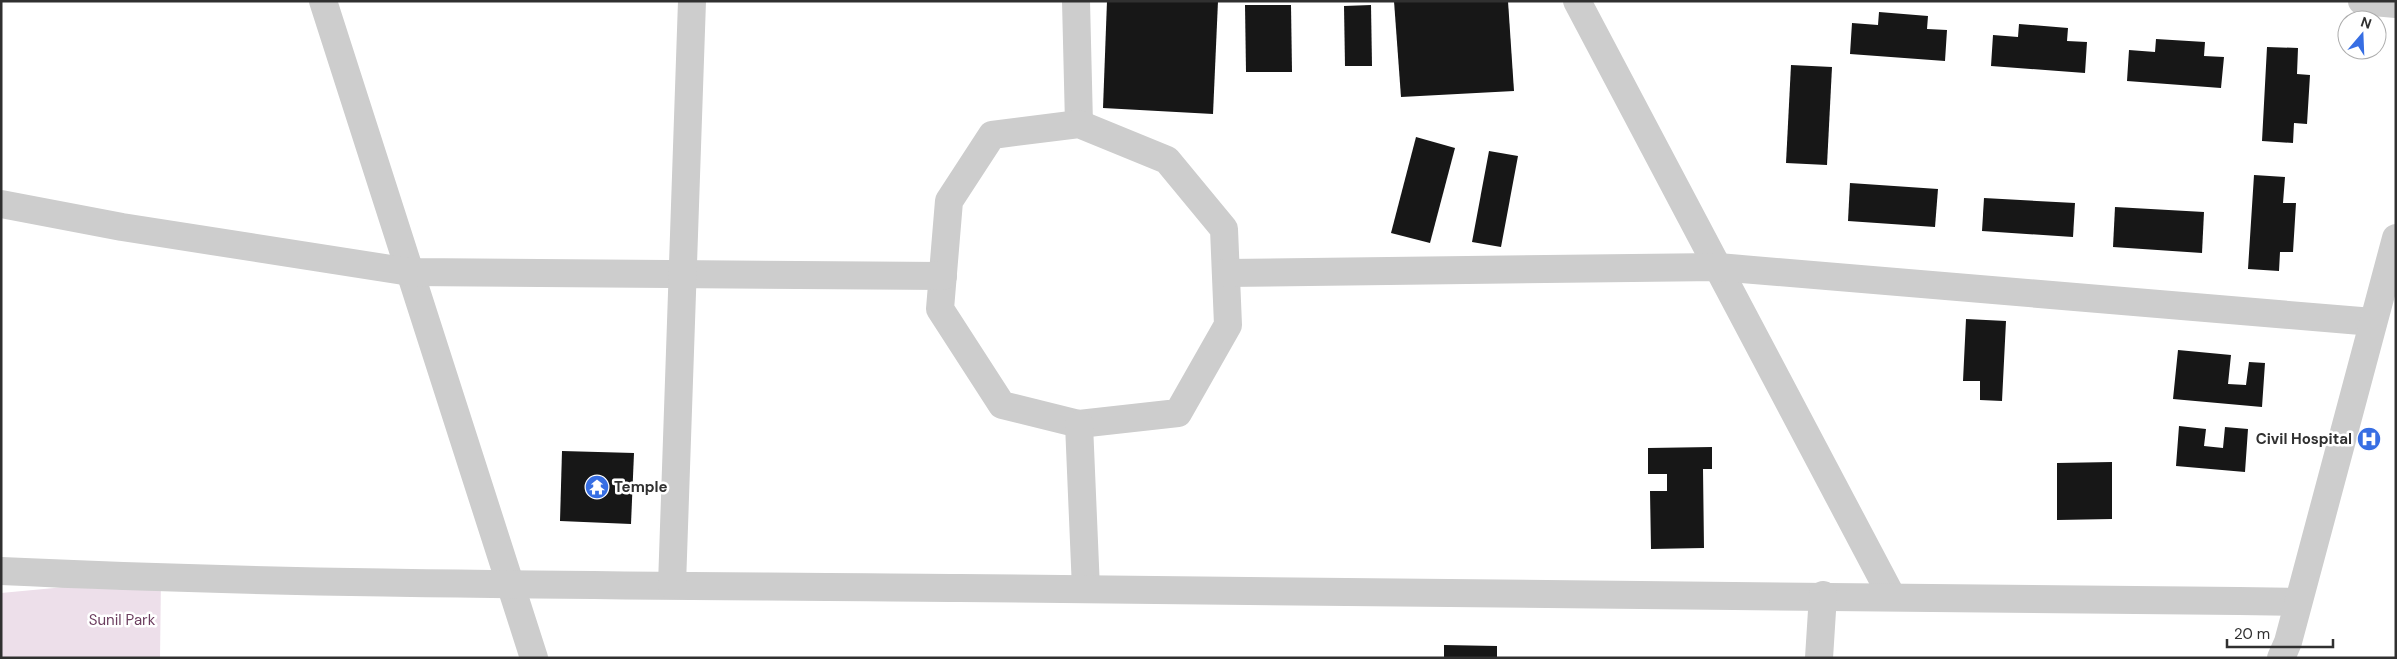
<svg xmlns="http://www.w3.org/2000/svg" width="2397" height="659" viewBox="0 0 2397 659" font-family="'DM Sans',sans-serif">
  <style>
    .green { fill: #eddfea }
    .building { fill: #171717 }
    .lines { fill: none; stroke-linecap: round; stroke-linejoin: round }
    .minor { stroke: #cdcdcd; stroke-width: 28 }
    .labels { text-anchor: middle; stroke-width: 5; stroke-linejoin: round; paint-order: stroke }
    .poi-label { font-size: 15px; font-weight: bold; fill: #303030; stroke: #fff; text-anchor: end }
    .park-label { font-size: 15px; fill: #6c3e5f; stroke: #fff }
  </style>
  <rect width="100%" height="100%" fill="#fff"/>
  <polygon class="green" points="161,578 160,658 1,658 1,593"/>
  <g class="building">
    <polygon points="1107,1 1218,1 1213,114 1103,108"/>
    <polygon points="1394,1 1508,1 1514,91 1401,97"/>
    <polygon points="1245,5 1291,5 1292,72 1246,72"/>
    <polygon points="1371,5 1372,66 1345,66 1344,6"/>
    <polygon points="1879,12 1928,16 1927,29 1947,30 1945,61 1850,54 1852,23 1878,25"/>
    <polygon points="2019,24 2068,28 2067,41 2087,42 2085,73 1991,66 1993,35 2018,37"/>
    <polygon points="2156,39 2205,42 2204,56 2224,57 2221,88 2127,81 2129,50 2155,52"/>
    <polygon points="2267,47 2298,48 2297,74 2310,75 2307,124 2294,123 2293,143 2262,141"/>
    <polygon points="1791,65 1832,67 1827,165 1786,163"/>
    <polygon points="1416,137 1455,148 1430,243 1391,233"/>
    <polygon points="1489,151 1518,156 1501,247 1472,242"/>
    <polygon points="2254,175 2285,177 2283,203 2296,203 2293,252 2280,252 2279,271 2248,269"/>
    <polygon points="1850,183 1938,189 1935,227 1848,221"/>
    <polygon points="1984,198 2075,203 2073,237 1982,231"/>
    <polygon points="2115,207 2204,212 2202,253 2113,247"/>
    <polygon points="1966,319 2006,321 2002,401 1980,400 1980,381 1963,381"/>
    <polygon points="2178,350 2231,355 2228,384 2246,385 2249,362 2265,363 2262,407 2173,399"/>
    <polygon points="2179,426 2206,429 2204,446 2223,448 2225,427 2248,429 2245,472 2176,466"/>
    <polygon points="1712,447 1712,469 1703,469 1704,548 1651,549 1650,491 1667,491 1667,474 1648,474 1648,448"/>
    <polygon points="562,451 634,453 631,524 560,521"/>
    <polygon points="2112,462 2112,519 2057,520 2057,463"/>
    <polygon points="1444,645 1497,646 1497,658 1444,658"/>
  </g>
  <g class="lines">
    <g class="minor">
      <polyline points="323,1 534,658"/>
      <polyline points="1076,1 1079,124"/>
      <polyline points="1577,1 1891,595"/>
      <polyline points="2362,1 2396,4"/>
      <polygon points="1079,124 1167,160 1224,229 1228,325 1178,413 1079,424 1002,405 940,309 949,201 992,135"/>
      <polyline points="1,204 122,227 410,272 943,276"/>
      <polyline points="1226,273 1718,267 2373,322"/>
      <polyline points="1079,424 1086,589"/>
      <path d="M1,571c319,15 639,14 958,17 447,3 893,7 1339,14"/>
      <polyline points="672,585 692,1"/>
      <polyline points="1819,658 1823,595"/>
      <polyline points="2281,658 2288,642 2396,238"/>
    </g>
  </g>
  <defs>
    <g id="hospital-disc" transform="scale(1.25)"><circle r="9.5" fill="#376ee3" stroke="#fff"/><path d="M-5-5h3v3.5h4V-5h3V5h-3V1.5h-4V5h-3Z" fill="#fff"/></g>
    <g id="temple-disc" transform="scale(1.25)"><circle r="9.5" fill="#376ee3" stroke="#fff"/><path d="M0-6L5-2H3V0L6.5 2.5H4V6H1.5V3h-3V6H-4V2.5H-6.5L-3 0V-2H-5Z" fill="#fff"/></g>
  </defs>
  <g fill-rule="evenodd">
    <use href="#hospital-disc" x="2369" y="439"/>
    <use href="#temple-disc" x="597" y="487"/>
  </g>
  <g class="labels">
    <g class="poi-label">
      <text x="2352" y="444">Civil Hospital</text>
      <text x="614" y="492" text-anchor="start">Temple</text>
    </g>
    <g class="park-label">
      <text x="122" y="625">Sunil Park</text>
    </g>
  </g>
  <rect width="2397" height="659" fill="none" stroke="#303030" stroke-width="5"/>
  <g transform="translate(2362 35) rotate(19)"><circle r="24" fill="#ffffff" stroke="#acacac"/>
  <path d="M0-4L9 19L0 12L-9 19Z" fill="#376ee3"/>
  <text y="-8" font-size="14" font-weight="bold" text-anchor="middle" fill="#303030">N</text>
  </g>
  <path d="M2227 639v8h106v-8" fill="none" stroke="#303030" stroke-width="2.5"/>
  <text x="2234" y="639" font-size="15" fill="#303030" stroke="#ffffff" stroke-width="4" paint-order="stroke">20 m</text>
</svg>
